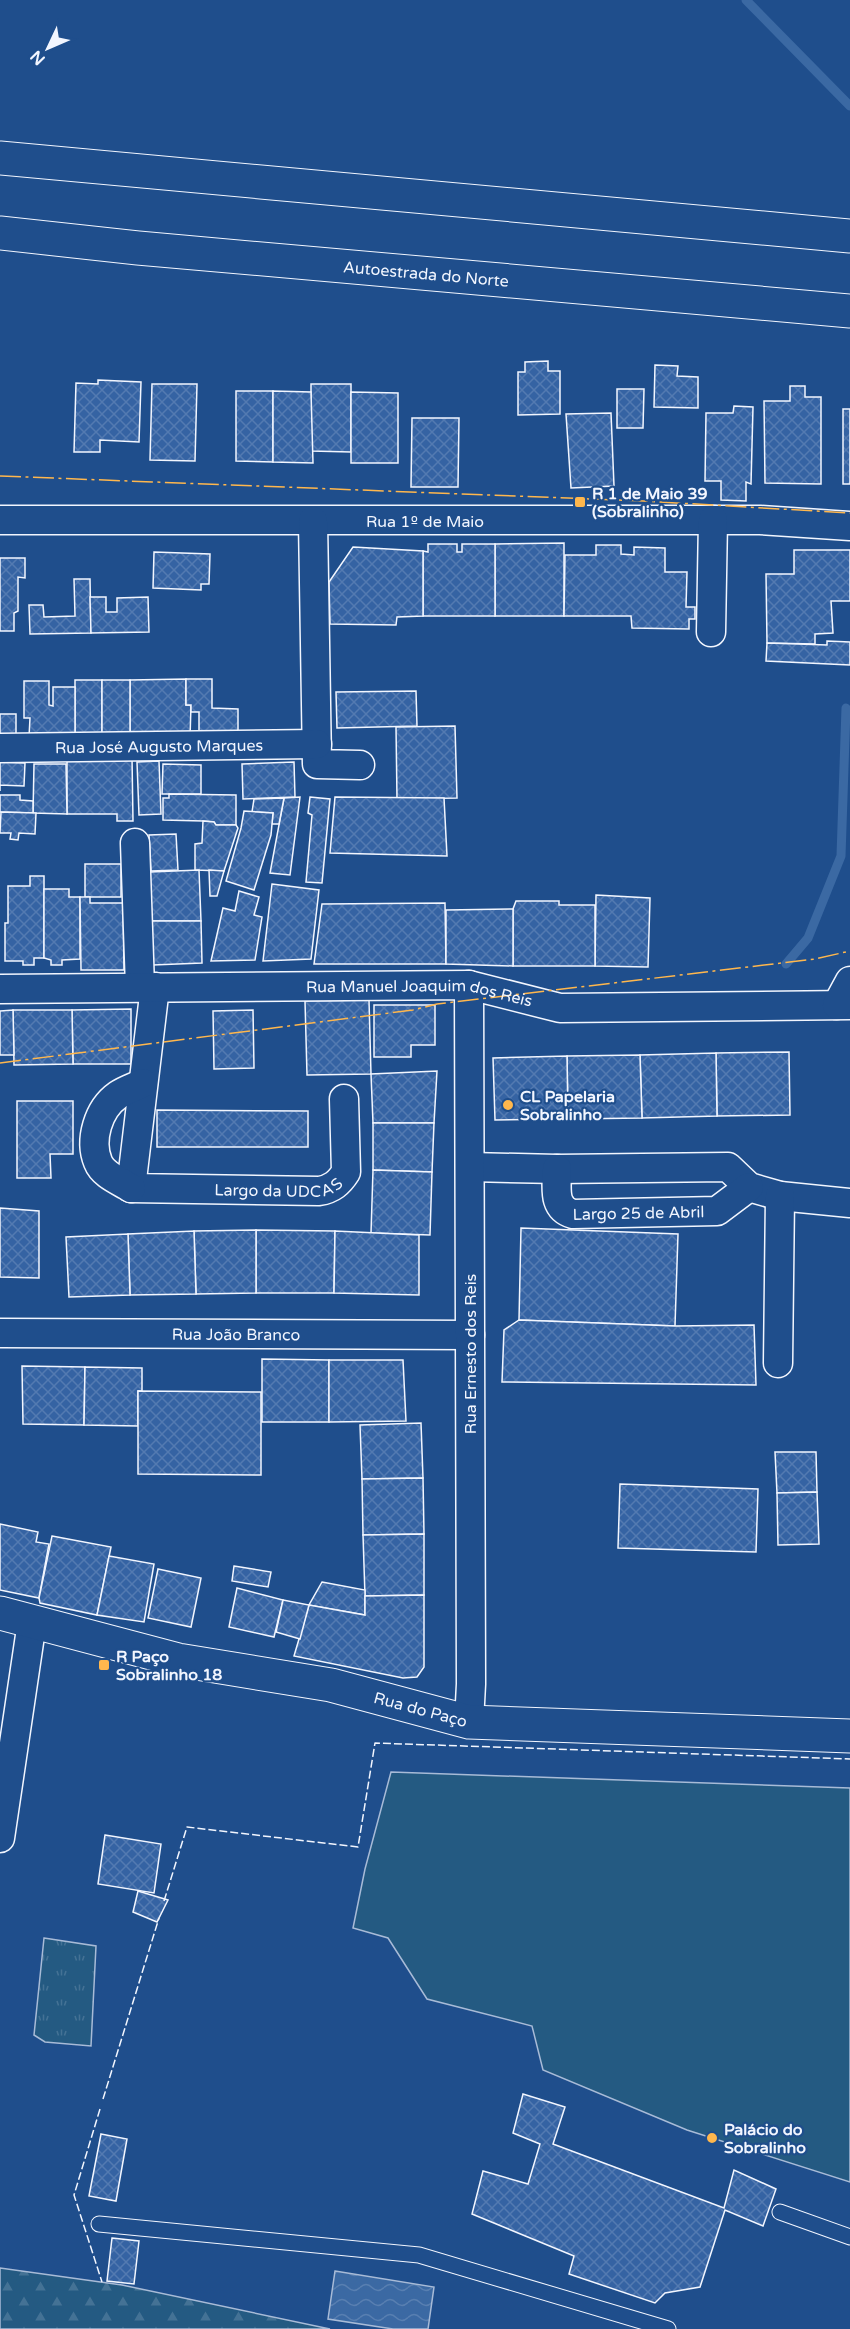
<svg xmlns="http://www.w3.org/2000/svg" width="850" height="2329" viewBox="0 0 850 2329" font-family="'Varela Round',sans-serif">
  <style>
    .grass { fill: url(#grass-tufts); stroke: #a8bbd7; stroke-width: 1.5 }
    .forest { fill: url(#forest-firs); stroke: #a8bbd7; stroke-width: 1.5 }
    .garden { fill: #245a82; stroke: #a8bbd7; stroke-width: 1.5 }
    .water { fill: url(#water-waves); stroke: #a8bbd7; stroke-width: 1.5 }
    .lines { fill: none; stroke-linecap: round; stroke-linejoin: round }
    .stream { stroke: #3b69a3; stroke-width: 9 }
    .building { fill: url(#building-cross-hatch); stroke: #f2f6ff; stroke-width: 1.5 }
    .service-casing { stroke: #f2f6ff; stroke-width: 17 }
    .minor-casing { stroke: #f2f6ff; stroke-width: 31 }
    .tertiary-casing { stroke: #f2f6ff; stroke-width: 35 }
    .motorway-casing { stroke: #f2f6ff; stroke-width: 35 }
    .service { stroke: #1f4e8c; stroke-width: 15 }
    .minor { stroke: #1f4e8c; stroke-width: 28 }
    .tertiary { stroke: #1f4e8c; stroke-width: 33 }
    .motorway { stroke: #1f4e8c; stroke-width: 33 }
    .fence { stroke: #f2f6ff; stroke-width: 1.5; stroke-dasharray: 8 3; stroke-linecap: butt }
    .power { stroke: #ffb74d; stroke-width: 1.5; stroke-dasharray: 21 4.5 3 4.5; stroke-linecap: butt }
    .poi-dot { fill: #ffb74d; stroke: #1f4e8c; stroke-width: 2 }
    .labels { text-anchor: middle; stroke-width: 4.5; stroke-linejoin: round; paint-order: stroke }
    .street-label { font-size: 16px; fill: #f2f6ff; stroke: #1f4e8c }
    .poi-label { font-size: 16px; font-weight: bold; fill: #f2f6ff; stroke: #1f4e8c; text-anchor: start }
  </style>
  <defs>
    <pattern id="grass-tufts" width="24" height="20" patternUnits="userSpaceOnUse" patternTransform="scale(1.5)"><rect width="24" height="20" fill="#245a82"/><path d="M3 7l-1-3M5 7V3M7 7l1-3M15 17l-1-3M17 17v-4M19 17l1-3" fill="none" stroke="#447295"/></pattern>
    <pattern id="forest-firs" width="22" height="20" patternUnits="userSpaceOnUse" patternTransform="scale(1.5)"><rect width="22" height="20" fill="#245a82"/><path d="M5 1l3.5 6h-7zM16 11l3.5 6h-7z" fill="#447295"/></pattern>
    <pattern id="water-waves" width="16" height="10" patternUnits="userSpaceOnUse" patternTransform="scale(1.5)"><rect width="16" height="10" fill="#3b69a3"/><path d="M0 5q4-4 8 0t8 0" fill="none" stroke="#587fb1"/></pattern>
    <pattern id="building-cross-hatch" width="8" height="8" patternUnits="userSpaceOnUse" patternTransform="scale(1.5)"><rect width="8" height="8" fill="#3563a3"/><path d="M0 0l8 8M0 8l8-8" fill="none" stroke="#537ab1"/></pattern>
  </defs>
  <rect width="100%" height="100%" fill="#1f4e8c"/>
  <polygon class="grass" points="44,1938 96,1946 91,2046 45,2042 34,2035"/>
  <polygon class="forest" points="0,2268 122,2285 330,2329 0,2329"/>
  <polygon class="garden" points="391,1772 850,1788 850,2182 687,2130 543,2070 532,2026 427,1999 388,1938 353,1928 365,1869"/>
  <polygon class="water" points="335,2271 434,2287 428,2329 393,2329 328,2319"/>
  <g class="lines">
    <g class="stream">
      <polyline points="746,0 850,106"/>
      <polyline points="786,964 808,938 841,856 846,708"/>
    </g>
  </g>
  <g class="building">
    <polygon points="548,361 548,371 560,371 560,414 518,415 518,372 525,372 525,362"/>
    <polygon points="655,365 678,366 677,376 698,377 698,408 654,407"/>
    <polygon points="98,380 141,382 139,442 100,440 100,452 74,452 76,383 98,384"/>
    <polygon points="152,384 197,384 195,461 150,460"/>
    <polygon points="311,384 351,384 351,452 311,451"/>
    <polygon points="790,386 805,386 805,397 821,397 821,484 765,483 764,401 790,401"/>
    <polygon points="617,389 644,389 643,428 617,428"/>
    <polygon points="236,391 273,391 273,462 236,461"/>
    <polygon points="273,391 311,392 313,463 273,462"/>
    <polygon points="351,392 398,393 398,463 351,463"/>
    <polygon points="734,406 753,407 751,484 746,482 746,501 721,500 721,481 705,481 706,413 733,413"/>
    <rect x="843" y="409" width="7" height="75"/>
    <polygon points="611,413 614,486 571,488 566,414"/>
    <polygon points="412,418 459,418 458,487 411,487"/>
    <polygon points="564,543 564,616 495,616 495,544"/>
    <polygon points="428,544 457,544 457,552 462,552 462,544 495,544 495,616 423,616 423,551 428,552"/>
    <polygon points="596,545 621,545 621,554 634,555 634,547 665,548 665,572 687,572 686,607 695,607 695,619 689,619 689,629 632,628 631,616 564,616 565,555 596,555"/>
    <polygon points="353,547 423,551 423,616 397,617 396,625 330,624 329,582"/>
    <polygon points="794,550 850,550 850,601 831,601 833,633 815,634 815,644 767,643 766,574 794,574"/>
    <polygon points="154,552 210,554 209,584 201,584 201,590 153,588"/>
    <polygon points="0,558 25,558 25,578 18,577 18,611 14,613 14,631 0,631"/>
    <polygon points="74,579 90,579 91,633 30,634 29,605 43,605 44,617 75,616"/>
    <polygon points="90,597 106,597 106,612 117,612 117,598 148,597 149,632 91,633"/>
    <polygon points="827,641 850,642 850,665 766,661 767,643 827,645"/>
    <polygon points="186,679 186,705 191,705 190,738 130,738 130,680"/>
    <polygon points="186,679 212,679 212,708 238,709 238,736 199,736 199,712 191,712 191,705 186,705"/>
    <polygon points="75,680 102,680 102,738 75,737"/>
    <rect x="102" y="680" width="28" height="58"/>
    <polygon points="24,681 49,681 49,705 53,706 53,687 75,687 75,737 29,737 30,718 24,718"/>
    <polygon points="416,691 417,726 337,728 336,692"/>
    <rect x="0" y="714" width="16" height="24"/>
    <polygon points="455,726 457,798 397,799 396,727"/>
    <polygon points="132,757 133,821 117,821 117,814 67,814 67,758"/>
    <polygon points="159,761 161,814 139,815 137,762"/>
    <polygon points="0,762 25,763 24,786 0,785 0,791"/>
    <polygon points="294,762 295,797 243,799 242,764"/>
    <polygon points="34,764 66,764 67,814 33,813"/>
    <polygon points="163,764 201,765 201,794 162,794"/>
    <polygon points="169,794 236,795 236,825 216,825 214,822 203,821 163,820 163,798 169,798"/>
    <polygon points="0,795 20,795 20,800 33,801 33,813 0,812"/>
    <polygon points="300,797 290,875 270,873 284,798"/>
    <polygon points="310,797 330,799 322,883 306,882 312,815 308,813"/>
    <polygon points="335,797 444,798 447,856 330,853"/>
    <polygon points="284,798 279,824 272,824 273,813 252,812 254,799"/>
    <polygon points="244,811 273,813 271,835 254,890 226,881 241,828"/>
    <polygon points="1,812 36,813 35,834 19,833 18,840 10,839 11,833 0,833"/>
    <polygon points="203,821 214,822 216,825 236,825 238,828 224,871 195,870 195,844 202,843"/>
    <polygon points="176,834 178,870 151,871 149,835"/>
    <rect x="85" y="864" width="36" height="33"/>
    <polygon points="199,870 201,921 150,921 150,872"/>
    <polygon points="209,870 224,871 217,896 210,896"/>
    <polygon points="30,876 44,876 44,958 34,958 34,965 23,965 23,961 5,961 5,923 8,923 8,886 30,886"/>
    <polygon points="272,884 319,890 311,959 263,961"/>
    <polygon points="44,889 69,889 69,897 80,897 80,959 62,960 62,965 51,965 51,960 44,958"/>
    <polygon points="239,891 259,897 254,915 262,917 255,960 211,961 223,908 235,911"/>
    <polygon points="596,895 650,898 648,967 595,966"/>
    <polygon points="80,897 90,897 90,903 123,903 124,970 81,970"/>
    <polygon points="516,901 559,901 559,905 595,905 595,966 513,966 513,909"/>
    <polygon points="445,903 446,964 314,964 322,904"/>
    <polygon points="513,909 513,966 446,964 446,910"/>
    <polygon points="150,921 201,921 202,963 153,965"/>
    <polygon points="369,1000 371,1074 307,1075 305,1001"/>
    <polygon points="374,1005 435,1005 435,1045 411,1045 411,1057 374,1057"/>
    <polygon points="131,1009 131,1064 73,1064 72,1010"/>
    <polygon points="13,1010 72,1010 73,1064 14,1065"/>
    <polygon points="13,1010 14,1055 0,1055 0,1011"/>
    <polygon points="253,1010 254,1068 214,1069 213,1011"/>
    <polygon points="789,1052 790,1115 717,1116 716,1053"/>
    <polygon points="716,1053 717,1116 642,1118 640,1055"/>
    <polygon points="640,1055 642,1118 568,1119 567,1056"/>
    <polygon points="567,1056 568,1119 495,1120 493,1058"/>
    <polygon points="437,1071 434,1123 373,1123 371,1074"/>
    <polygon points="17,1101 73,1101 73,1154 50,1154 51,1178 17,1178"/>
    <polygon points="157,1110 308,1111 308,1147 157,1147"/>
    <polygon points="373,1123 434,1123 432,1172 373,1170"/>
    <polygon points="373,1170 432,1172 430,1235 371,1233"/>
    <polygon points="0,1208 39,1211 39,1278 0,1277"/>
    <polygon points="521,1228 678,1234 675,1326 519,1320"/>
    <polygon points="256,1230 335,1231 334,1293 256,1293"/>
    <polygon points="256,1230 256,1293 196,1294 194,1231"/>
    <polygon points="194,1231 196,1294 130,1295 128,1234"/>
    <polygon points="335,1231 419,1235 419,1295 334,1293"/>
    <polygon points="128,1234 130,1295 69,1297 66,1237"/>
    <polygon points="519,1320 675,1326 754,1325 756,1385 502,1382 504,1330"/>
    <polygon points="262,1359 329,1360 329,1422 262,1422"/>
    <polygon points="329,1360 403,1360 406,1421 329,1422"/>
    <polygon points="22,1366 85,1367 84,1425 23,1424"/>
    <polygon points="85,1367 142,1368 142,1391 138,1391 138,1426 84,1425"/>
    <polygon points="138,1391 261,1392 261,1475 138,1474"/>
    <polygon points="421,1423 423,1478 362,1479 360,1425"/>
    <polygon points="775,1452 816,1452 817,1492 777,1493"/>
    <polygon points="423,1478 424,1534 363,1535 362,1479"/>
    <polygon points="620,1484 758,1489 756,1552 618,1548"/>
    <polygon points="817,1492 819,1544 778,1545 777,1493"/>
    <polygon points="0,1524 38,1532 36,1542 49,1544 39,1598 0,1590"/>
    <polygon points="424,1534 424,1595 365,1596 363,1535"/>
    <polygon points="52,1536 111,1547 97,1615 40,1603 39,1598"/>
    <polygon points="109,1556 154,1564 144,1622 97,1615"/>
    <polygon points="234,1566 271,1572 268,1587 232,1581"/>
    <polygon points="158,1569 201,1578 191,1627 148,1618"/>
    <polygon points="322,1582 365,1590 365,1615 309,1605"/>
    <polygon points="237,1588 283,1600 274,1637 229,1627"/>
    <polygon points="424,1595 424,1667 417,1677 403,1678 294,1656 309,1605 365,1615 365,1596"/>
    <polygon points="283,1600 309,1605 300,1639 276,1632"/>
    <polygon points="105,1835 161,1844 154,1893 98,1884"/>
    <polygon points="138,1891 168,1900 157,1922 133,1912"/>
    <polygon points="523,2094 565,2107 553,2144 724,2208 734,2170 776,2189 763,2226 725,2210 700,2287 665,2293 655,2303 569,2274 574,2256 472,2214 483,2171 528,2184 540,2144 513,2133"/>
    <polygon points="101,2134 127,2139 116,2201 89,2196"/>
    <polygon points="112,2238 139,2241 134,2284 107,2281"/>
  </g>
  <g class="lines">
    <g class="service-casing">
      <g id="service">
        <polyline points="780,2212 850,2237"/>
        <polyline points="99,2224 419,2255 668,2329"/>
      </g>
    </g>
    <g class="minor-casing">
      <g id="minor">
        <polyline points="0,520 760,520 850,526"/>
        <polyline points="313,521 317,764 360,765"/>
        <polyline points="711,632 713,520"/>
        <path id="s1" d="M0,748l317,-4"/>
        <polyline points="135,843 140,987"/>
        <path id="s2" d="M155,987l-24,201 188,3c13,-2 20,-8 27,-19l-2,-73"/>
        <path id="s3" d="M0,989l469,-4 91,23 290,-3"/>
        <polyline points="837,1005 850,981"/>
        <polyline points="470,1167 557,1169 728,1167 749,1187 780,1196 850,1203"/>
        <path id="s4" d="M557,1169c0,18 -5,39 16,45l144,-3 32,-24"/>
        <path d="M131,1188c-11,-7 -28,-13 -33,-26 -9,-22 0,-53 20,-67 7,-5 17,-8 25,-12"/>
        <path id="s5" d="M0,1333l470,2"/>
        <polyline points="778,1363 780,1196"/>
        <polyline points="469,1722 471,1684 469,985"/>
        <polyline points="0,1838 32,1622"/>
      </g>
    </g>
    <g class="tertiary-casing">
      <g id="tertiary">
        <path id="s6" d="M0,1613l178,47 153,25 138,37 381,14"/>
      </g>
    </g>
    <g class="motorway-casing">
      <g id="motorway">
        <polyline points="0,158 850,236"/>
        <path id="s7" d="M0,233l138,15 712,63"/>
      </g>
    </g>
    <use href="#service" class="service"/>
    <use href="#minor" class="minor"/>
    <use href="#tertiary" class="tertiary"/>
    <use href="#motorway" class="motorway"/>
    <g class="fence">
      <polyline points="164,1901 187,1827 358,1847 375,1743 850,1759"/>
      <polyline points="103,2099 159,1918"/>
      <polyline points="100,2109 74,2195 102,2282"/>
    </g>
    <g class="power">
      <polyline points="0,476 643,501 850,513"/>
      <polyline points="0,1063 413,1010 437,1004 815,959 850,951"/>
    </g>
  </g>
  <g class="poi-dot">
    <rect x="574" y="496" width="12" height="12" rx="3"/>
    <circle cx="508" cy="1105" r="6"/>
    <rect x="98" y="1659" width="12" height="12" rx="3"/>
    <circle cx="712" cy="2138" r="6"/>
  </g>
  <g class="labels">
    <g class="street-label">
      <text dy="6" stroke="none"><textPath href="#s7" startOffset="428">Autoestrada do Norte</textPath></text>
      <text x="425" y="527">Rua 1º de Maio</text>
      <text dy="6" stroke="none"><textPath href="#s1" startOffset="159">Rua José Augusto Marques</textPath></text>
      <text dy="6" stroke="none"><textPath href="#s3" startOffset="420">Rua Manuel Joaquim dos Reis</textPath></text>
      <text dy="6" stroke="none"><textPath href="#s2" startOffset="350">Largo da UDCAS</textPath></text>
      <text dy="6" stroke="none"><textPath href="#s4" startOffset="118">Largo 25 de Abril</textPath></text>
      <text dy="6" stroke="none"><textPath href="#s5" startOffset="236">Rua João Branco</textPath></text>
      <text transform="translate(470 1354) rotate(-90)" y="6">Rua Ernesto dos Reis</text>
      <text dy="6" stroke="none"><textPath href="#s6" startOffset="432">Rua do Paço</textPath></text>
    </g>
    <g class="poi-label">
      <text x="592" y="499">R 1 de Maio 39<tspan x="592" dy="18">(Sobralinho)</tspan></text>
      <text x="520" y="1102">CL Papelaria<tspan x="520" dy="18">Sobralinho</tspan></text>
      <text x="116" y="1662">R Paço<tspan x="116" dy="18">Sobralinho 18</tspan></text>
      <text x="724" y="2135">Palácio do<tspan x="724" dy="18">Sobralinho</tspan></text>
    </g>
  </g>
  <g transform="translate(48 48) rotate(226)" stroke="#1f4e8c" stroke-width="4.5" paint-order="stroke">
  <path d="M0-4.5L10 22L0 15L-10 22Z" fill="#f2f6ff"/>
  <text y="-9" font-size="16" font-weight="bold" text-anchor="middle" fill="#f2f6ff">N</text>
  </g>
</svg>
